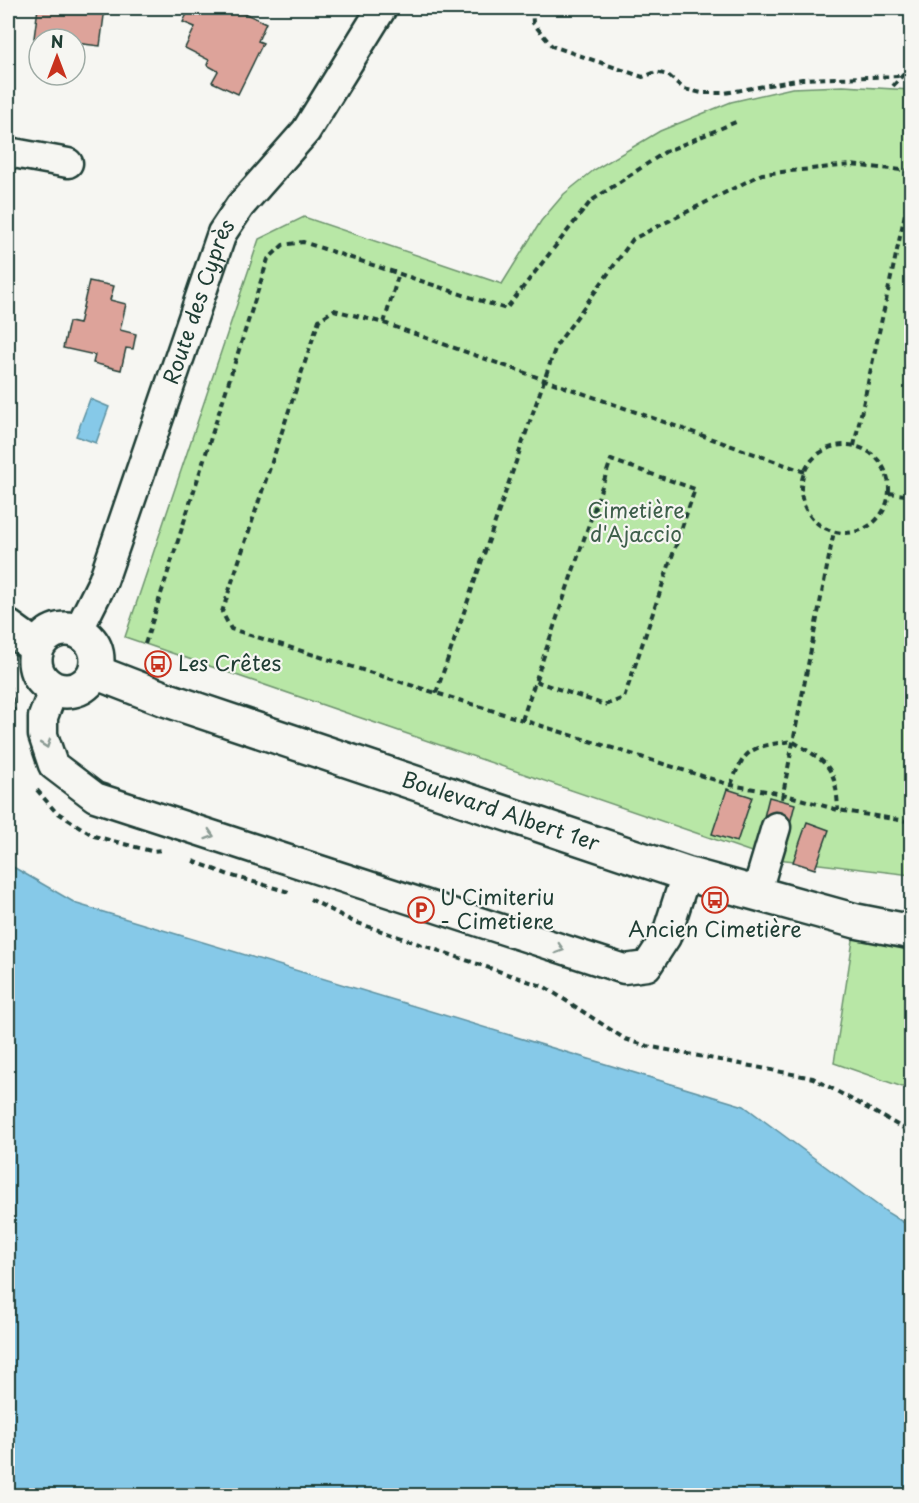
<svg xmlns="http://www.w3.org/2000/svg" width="919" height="1503" viewBox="0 0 919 1503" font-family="'Playpen Sans',sans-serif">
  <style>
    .green { fill: #b8e7a6; stroke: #6c926d; stroke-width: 1.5 }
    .water { fill: #86c9e8; stroke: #5d91a0; stroke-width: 1.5 }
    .building { fill: #dda39a; stroke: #1f3d34; stroke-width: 1.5 }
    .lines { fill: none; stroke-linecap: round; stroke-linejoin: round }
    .minor-casing { stroke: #1f3d34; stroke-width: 33 }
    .major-casing { stroke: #1f3d34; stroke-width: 38 }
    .path { stroke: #1f3d34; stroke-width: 4; stroke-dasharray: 6 4.5; stroke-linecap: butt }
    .minor { stroke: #f6f6f2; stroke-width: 28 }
    .major { stroke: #f6f6f2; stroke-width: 33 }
    .oneway { stroke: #8a9a93 }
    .labels { text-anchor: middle; stroke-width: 4.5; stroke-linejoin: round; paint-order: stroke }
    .street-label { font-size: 21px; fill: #1f3d34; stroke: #f6f6f2 }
    .park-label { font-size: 21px; fill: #3e5f4b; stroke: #f6f6f2 }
    .poi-label { font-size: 21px; fill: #1f3d34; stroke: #f6f6f2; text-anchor: start }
  </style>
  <rect width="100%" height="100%" fill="#f6f6f2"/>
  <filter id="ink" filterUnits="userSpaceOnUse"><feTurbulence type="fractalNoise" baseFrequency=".0167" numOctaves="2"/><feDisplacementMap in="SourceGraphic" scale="12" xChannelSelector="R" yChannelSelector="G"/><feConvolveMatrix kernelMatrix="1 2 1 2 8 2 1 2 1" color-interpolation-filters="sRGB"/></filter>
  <g filter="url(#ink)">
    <g class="green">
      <polygon points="843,86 911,90 911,875 769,858 125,637 259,239 304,217 502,284 541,221 564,194 594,170 660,131 731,102 792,88"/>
      <polygon points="856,921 911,932 911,1090 834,1063"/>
    </g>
    <g class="water">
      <polygon points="90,399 109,407 96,443 76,436"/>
      <polygon points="8,864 77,904 744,1106 888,1213 911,1227 911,1495 8,1495"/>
    </g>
    <g class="building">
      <polygon points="38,8 105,8 100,46 75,43 75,39 34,38"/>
      <polygon points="190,8 233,8 266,23 258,41 263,43 238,94 212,82 218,71 207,65 209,60 185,48 195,27 183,22"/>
      <polygon points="89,281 114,286 110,300 126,304 120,330 136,334 133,349 126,348 121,370 93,363 95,355 63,348 69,322 79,324"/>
      <polygon points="727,789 752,797 737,842 712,834"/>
      <polygon points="769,797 795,804 789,828 763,821"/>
      <polygon points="807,822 829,830 815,869 793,862"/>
    </g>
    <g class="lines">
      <g class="minor-casing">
        <g id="minor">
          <polyline points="8,152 68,163"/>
          <path id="s1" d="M78,631l25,-50 119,-348 18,-27 66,-75 76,-123"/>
          <polyline points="54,688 43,717 43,735 53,765 95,797 624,969 647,966 666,937 686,874"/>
          <polyline points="756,894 776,827"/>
        </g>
      </g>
      <g class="major-casing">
        <g id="major">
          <polyline points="8,627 37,648"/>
          <circle cx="66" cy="660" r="31"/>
          <path id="s2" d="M95,672l70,27 521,175 170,47 56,11"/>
        </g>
      </g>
      <g class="path">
        <polyline points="532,8 533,23 552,46 643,77 656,72 668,75 684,89 702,93 725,93 802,79 902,76"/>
        <polyline points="893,86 912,65"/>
        <polyline points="384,323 399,273"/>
        <circle cx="845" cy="489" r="44"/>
        <polyline points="854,446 912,182"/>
        <polyline points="805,472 384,323 334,310 319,320 222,612 231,629 731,785 783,794 838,810 912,822"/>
        <polyline points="889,493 912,496"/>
        <polyline points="145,644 268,259 283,245 303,242 506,309 591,201 665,152 738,121"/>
        <polyline points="8,677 14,712"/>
        <polyline points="436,693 556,346 633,239 762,174 850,165 912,171"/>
        <polyline points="522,720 611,460 695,489 624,698 605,705 535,681"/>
        <path d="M731,785c14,-39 22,-38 61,-44 36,22 44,25 46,69"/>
        <polyline points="37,790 55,811 94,836 151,851 164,850"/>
        <polyline points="782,799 834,531"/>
        <polyline points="193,861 229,875 289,892"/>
        <polyline points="310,899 352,921 545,987 625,1039 647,1046 813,1078 912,1133"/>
      </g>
      <use href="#minor" class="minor"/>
      <use href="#major" class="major"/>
    </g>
    <defs><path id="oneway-chevron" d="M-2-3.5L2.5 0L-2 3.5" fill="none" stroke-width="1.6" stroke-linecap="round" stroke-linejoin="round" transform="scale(1.5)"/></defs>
    <g class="oneway">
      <use href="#oneway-chevron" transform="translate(46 744) rotate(71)"/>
      <use href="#oneway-chevron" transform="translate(210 835) rotate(18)"/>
      <use href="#oneway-chevron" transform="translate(560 949) rotate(18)"/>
    </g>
  </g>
  <defs>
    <g id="bus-ring" transform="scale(1.35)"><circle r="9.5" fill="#f6f6f2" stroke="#c8321e" stroke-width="1.5"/><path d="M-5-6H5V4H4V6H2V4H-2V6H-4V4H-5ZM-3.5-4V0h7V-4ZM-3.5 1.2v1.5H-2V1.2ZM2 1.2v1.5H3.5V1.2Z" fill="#c8321e"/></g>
    <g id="parking-ring" transform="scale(1.35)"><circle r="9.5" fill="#f6f6f2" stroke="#c8321e" stroke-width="1.5"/><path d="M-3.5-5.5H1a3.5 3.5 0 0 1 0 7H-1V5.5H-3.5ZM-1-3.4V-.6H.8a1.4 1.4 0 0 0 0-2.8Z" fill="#c8321e"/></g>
  </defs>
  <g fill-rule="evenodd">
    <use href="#bus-ring" x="158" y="664"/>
    <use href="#bus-ring" x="715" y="900"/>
    <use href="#parking-ring" x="421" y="910"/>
  </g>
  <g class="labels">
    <g class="street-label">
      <text dy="7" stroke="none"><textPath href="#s1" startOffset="351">Route des Cyprès</textPath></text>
      <text dy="7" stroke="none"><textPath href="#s2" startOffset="429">Boulevard Albert 1er</textPath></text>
    </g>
    <g class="park-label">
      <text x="636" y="518">Cimetière<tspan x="636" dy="24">d'Ajaccio</tspan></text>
    </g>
    <g class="poi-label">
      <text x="178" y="671">Les Crêtes</text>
      <text x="440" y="905">U Cimiteriu<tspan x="440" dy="24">- Cimetiere</tspan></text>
      <text x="715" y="937" text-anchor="middle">Ancien Cimetière</text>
    </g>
  </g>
  <rect width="919" height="1503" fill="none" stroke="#f6f6f2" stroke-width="30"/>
  <rect x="15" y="15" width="889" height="1473" fill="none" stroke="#1f3d34" stroke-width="2" filter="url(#ink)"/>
  <g transform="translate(57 57)"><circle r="28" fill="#f6f6f2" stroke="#a0aca6" stroke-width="1.5"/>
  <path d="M0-4.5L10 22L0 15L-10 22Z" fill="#c8321e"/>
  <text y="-9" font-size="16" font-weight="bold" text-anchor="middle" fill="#1f3d34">N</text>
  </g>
</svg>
